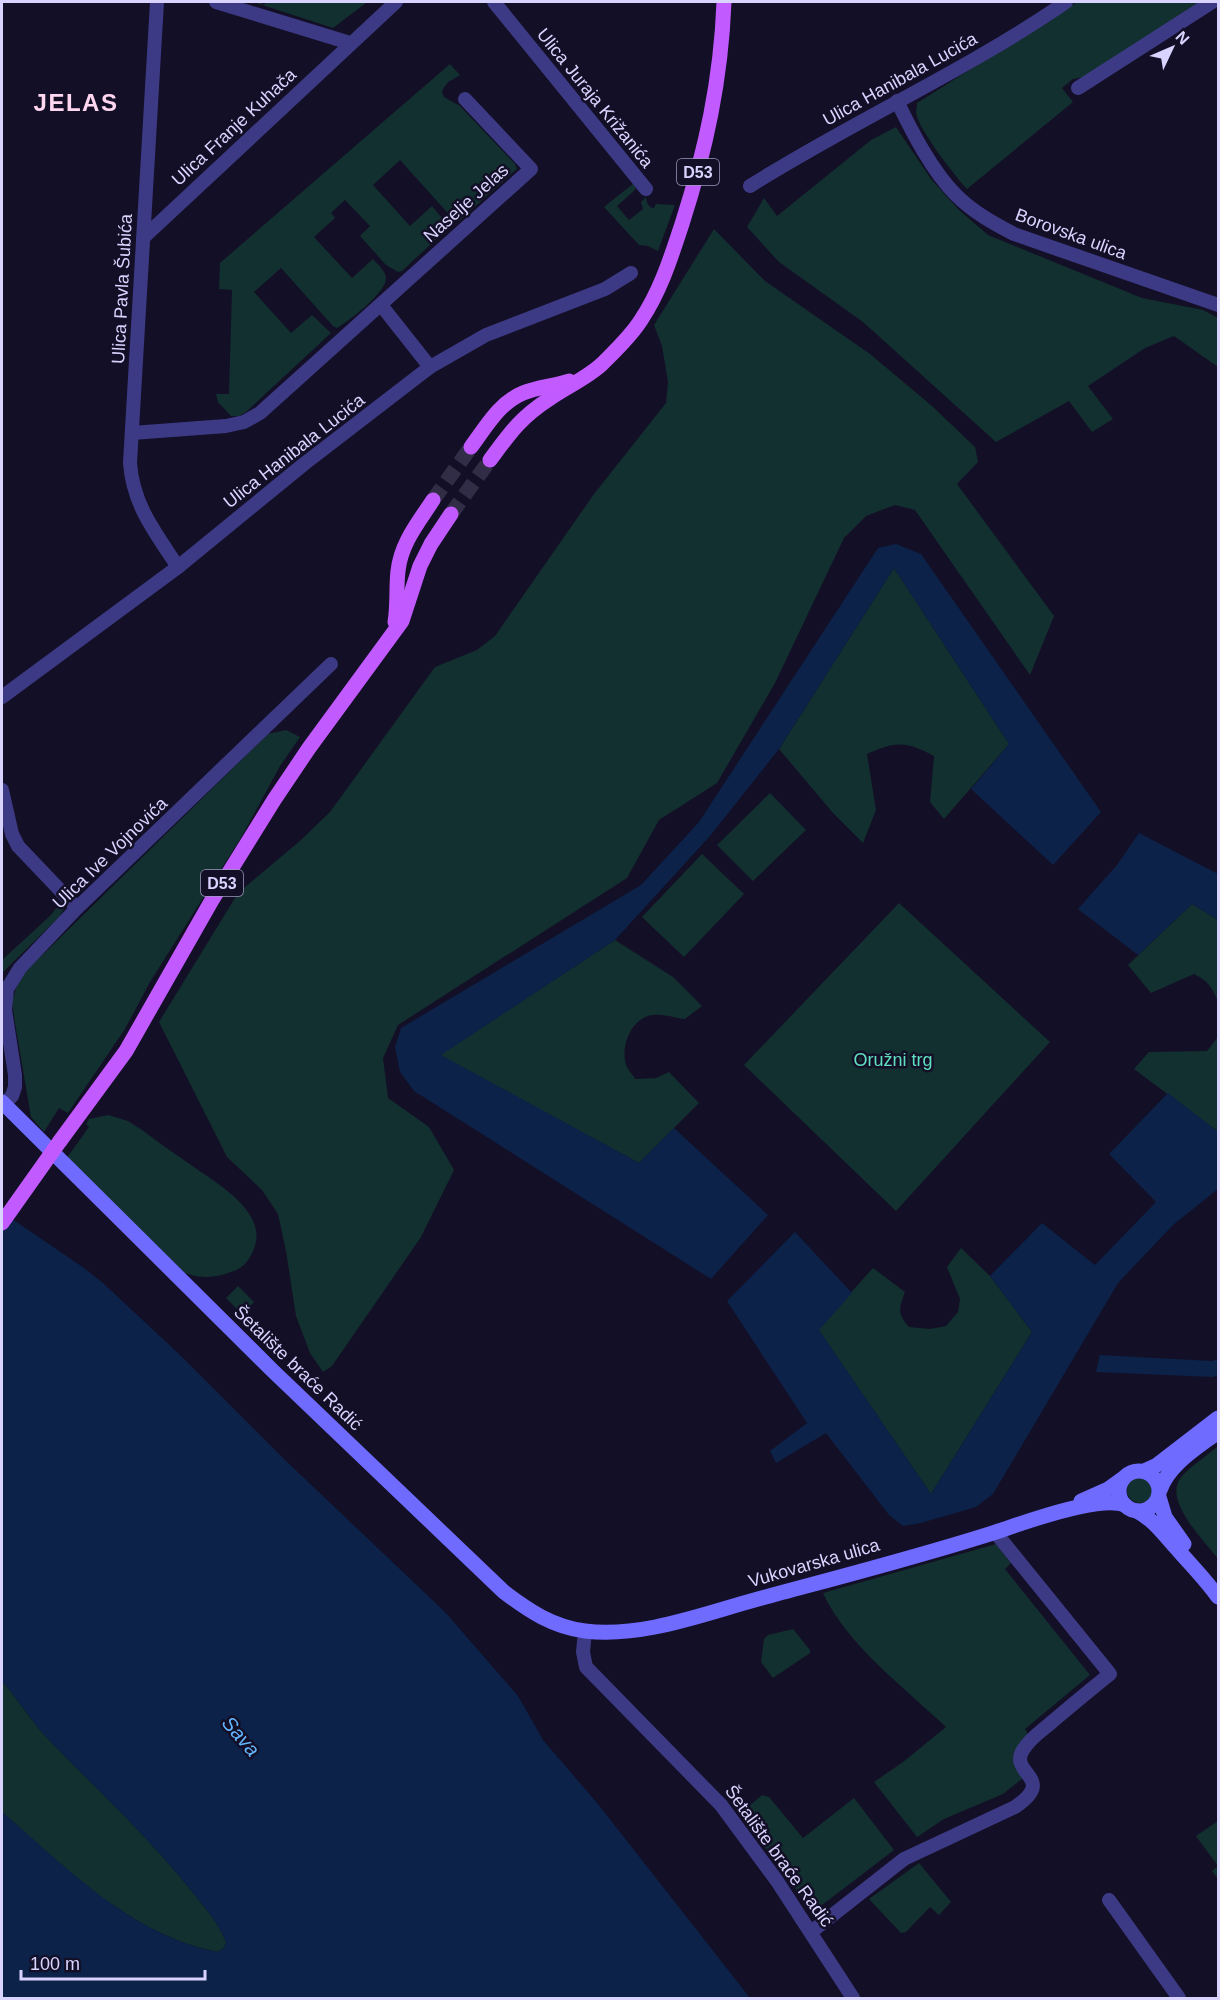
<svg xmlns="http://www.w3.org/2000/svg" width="1220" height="2000" viewBox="0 0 1220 2000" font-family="Arial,sans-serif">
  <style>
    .green { fill: #12302f }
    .water { fill: #0c2248 }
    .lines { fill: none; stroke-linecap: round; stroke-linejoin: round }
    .primary-tunnel { stroke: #312d47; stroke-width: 15; stroke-dasharray: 15 8; stroke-linecap: butt }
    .minor { stroke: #3d3a85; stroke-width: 14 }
    .secondary { stroke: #6f6bff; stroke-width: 15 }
    .primary { stroke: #c25bff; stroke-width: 15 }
    .primary-bridge { stroke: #c25bff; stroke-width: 15 }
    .labels { text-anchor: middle; stroke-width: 5; stroke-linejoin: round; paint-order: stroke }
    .shield { fill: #130f26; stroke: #9e99be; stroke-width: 1.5 }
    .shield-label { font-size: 16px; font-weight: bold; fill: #d9d4ff }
    .street-label { font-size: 18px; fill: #d9d4ff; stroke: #130f26 }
    .park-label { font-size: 18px; fill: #5fe0c0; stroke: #130f26 }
    .water-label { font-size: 20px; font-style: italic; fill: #62b6ff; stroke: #130f26 }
    .district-label { font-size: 24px; font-weight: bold; letter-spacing: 1.5px; fill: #ffd6f0; stroke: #130f26 }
  </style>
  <rect width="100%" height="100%" fill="#130f26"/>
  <g class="green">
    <polygon points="253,2 260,2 263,5 267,2 364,2 366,3 333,28"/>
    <path d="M1077,2h126l-114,74 -16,3 -11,9 11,14 -106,87c-13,-14 -48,-59 -51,-76 0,-3 1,-7 1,-10z"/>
    <path d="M450,64l10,11c-11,8 -11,3 -18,17l2,5 16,9 55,58 2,5 -58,52h-4l-55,-61 -27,25 37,41 22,-20 14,17v7l-44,41 -4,1 -12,-7 -26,-29 10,-10 -25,-26 -14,13 4,5 -21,19 38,41 21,-19c4,5 13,12 13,19 1,14 -37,43 -49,50l-4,-2 -52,-58 -27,24 37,41 21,-18 19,18 -85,79 -7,4h-8l-13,-14 -2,-8h13l3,-104 -13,-1 1,-26z"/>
    <polygon points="896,127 931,179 958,209 988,235 1142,298 1203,310 1218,318 1218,367 1174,336 1145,348 1088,386 1113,419 1092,432 1069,401 996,442 863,322 779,262 747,227 764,198 777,216 871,140"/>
    <path d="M634,183l2,3 -1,4 -18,16 12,14 14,-11 -2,-7 5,-5c1,6 2,11 8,11l2,-4 19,1 -17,46 -10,-5 -9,-1 -35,-38z"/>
    <polygon points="714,229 765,281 870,354 932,406 975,447 978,462 957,484 1054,616 1030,675 915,510 895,505 866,516 844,538 775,683 717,783 659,820 627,878 398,1025 383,1058 388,1098 429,1127 454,1170 421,1237 332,1366 323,1372 310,1353 296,1316 286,1251 278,1214 262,1190 227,1157 159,1022 238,893 301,840 330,812 435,667 477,650 495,636 594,494 666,403 668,382 662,346 654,325"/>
    <path d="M894,568l115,176 -65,75 -14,-17 4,-46c-28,-15 -38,-15 -67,-2l9,56 -13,33 -30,-30 -54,-64z"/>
    <polygon points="286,730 300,737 280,766 242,836 150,982 125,1029 68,1113 59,1108 44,1132 31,1117 15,1023 12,1002 16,988 24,973 268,734"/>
    <polygon points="770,793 806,830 753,881 717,845"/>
    <polygon points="702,854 744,894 684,957 642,917"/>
    <polygon points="62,901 64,909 59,917 2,973 2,960 50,916"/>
    <polygon points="899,903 1050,1042 896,1211 744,1065"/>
    <path d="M1192,904l26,16v83c-4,-14 -11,-23 -24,-29l-43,19 -23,-28z"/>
    <path d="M615,940l58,37 29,29 -17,13c-10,-1 -22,-5 -32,-4 -22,2 -34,34 -26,52 2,4 6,8 8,12l21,-1 13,-6 30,31 -60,60 -199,-108z"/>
    <polygon points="1218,1037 1218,1130 1217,1131 1134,1069 1149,1052 1207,1051"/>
    <path d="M108,1115l20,6 14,9c16,12 33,24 49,35 25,18 80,48 62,86 -4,10 -11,18 -22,21 -19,7 -35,7 -53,-2l-112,-111 23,-32 -3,-3 3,-5z"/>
    <path d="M961,1248l29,28 42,56 -101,162 -113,-165 55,-61 32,24c-6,16 -8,22 4,35l21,2 16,-3 12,-14 2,-13 -13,-32z"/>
    <polygon points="238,1286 254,1302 242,1314 226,1298"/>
    <path d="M1218,1446v113c-14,-19 -57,-60 -36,-83 9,-10 26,-21 36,-30z"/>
    <circle cx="1140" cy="1490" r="13"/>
    <path d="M996,1544l15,19 -6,6 85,106 -65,54 4,7 -14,21 -1,8 9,13 -20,16 -59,25 -27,18 -43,-55 29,-20 43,-35c-40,-38 -100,-83 -123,-134z"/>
    <polygon points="793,1629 810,1650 810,1653 773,1678 761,1662 764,1639 768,1635"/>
    <path d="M2,1681c17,19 30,42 49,61 47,48 96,94 139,147 13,17 28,32 36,53l-2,6 -6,4c-87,-17 -152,-84 -216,-140z"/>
    <polygon points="762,1795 769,1797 803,1838 854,1798 894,1850 813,1912 740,1814"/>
    <polygon points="1218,1821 1218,1879 1212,1871 1218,1866 1196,1836"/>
    <polygon points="919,1863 951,1902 939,1915 930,1907 906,1932 901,1933 869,1899"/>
  </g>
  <g class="water">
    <polygon points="896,544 921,554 1101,812 1053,865 971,789 1009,744 894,568 779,749 710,836 615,940 441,1055 639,1163 674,1128 768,1215 711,1279 414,1091 400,1072 395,1047 401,1028 641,885 699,822 878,548"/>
    <polygon points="1139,833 1218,874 1218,920 1192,904 1138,955 1078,909 1117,865"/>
    <polygon points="1168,1093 1217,1131 1218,1130 1218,1189 1173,1225 1118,1283 993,1494 976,1507 921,1523 903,1526 889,1515 826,1433 776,1463 770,1451 807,1423 727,1301 795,1232 852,1293 819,1330 931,1494 1032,1332 990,1276 1042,1223 1095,1265 1156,1202 1109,1154"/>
    <path d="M2,1212l82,56 19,15 77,72 104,104 161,153 73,84 25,44 55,64 152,194h-748v-186c64,55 130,124 216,140l6,-4 2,-6c-8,-21 -23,-36 -36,-53 -43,-53 -92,-99 -139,-147 -19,-19 -32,-42 -49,-61z"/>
    <polygon points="1100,1355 1212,1361 1218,1359 1218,1375 1213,1377 1096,1372"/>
  </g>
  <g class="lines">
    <g class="primary-tunnel">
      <polyline points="433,500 471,447"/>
      <polyline points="451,514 490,460"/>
    </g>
    <g class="minor">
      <path d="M157,2l-27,461c3,42 25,69 48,104"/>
      <polyline points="216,2 350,43"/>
      <polyline points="494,2 646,189"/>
      <polyline points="1078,88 1212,2"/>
      <path d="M897,101c15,31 35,70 59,94 17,17 37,28 58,39l204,71"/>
      <path d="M750,186c103,-65 216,-115 316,-184"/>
      <polyline points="143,238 396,2"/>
      <polyline points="381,305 430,367"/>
      <polyline points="132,433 226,426 244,422 260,413 531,169 465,99"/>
      <polyline points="2,697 178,567 304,464 430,367 486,335 605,289 631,273"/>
      <polyline points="2,790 12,834 18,846 77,908"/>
      <polyline points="4,1104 12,1096 15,1087 15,1075 5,1010 7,989 20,968 77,908 331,664"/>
      <polyline points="585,1631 583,1652 586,1667 721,1805 777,1881 853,1998"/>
      <polyline points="1109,1900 1179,1998"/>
      <path d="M811,1932l93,-73 111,-52c43,-29 -7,-33 8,-57 7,-12 20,-20 30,-29 19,-16 38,-32 57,-47l-115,-142"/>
    </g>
    <g class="secondary">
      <path d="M2,1102l271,269 231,221c25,19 49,35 81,39 57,7 118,-17 173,-32 81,-22 164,-43 244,-69 26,-9 98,-35 123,-25"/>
      <circle cx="1139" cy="1491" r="20"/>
      <polyline points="1144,1471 1157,1465 1218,1418"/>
      <path d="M1160,1490c9,-26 37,-42 58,-58"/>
      <polyline points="1159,1497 1165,1517 1184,1544"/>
      <polyline points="1081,1501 1108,1489 1122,1479"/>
      <path d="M1137,1511c17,9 28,25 41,39 14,16 28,30 40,47"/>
    </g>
    <g class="primary">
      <path d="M471,447c15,-20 28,-44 52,-54 14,-6 31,-7 46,-12"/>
      <path d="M490,460c20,-27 30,-42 59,-61 17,-12 38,-21 53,-35 14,-14 29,-28 39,-44 20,-30 30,-63 41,-96 24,-75 39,-144 42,-222"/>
      <path d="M395,622c3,-17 1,-34 3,-51 3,-28 20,-48 35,-71"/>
      <polyline points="60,1141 126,1051 212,900 274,800 309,748 402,621 420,566 431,544 451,514"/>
    </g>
    <polyline class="primary-bridge" points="2,1223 60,1141"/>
  </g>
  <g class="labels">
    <g class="shield">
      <rect x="677" y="159" width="42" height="26" rx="4.5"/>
      <rect x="201" y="870" width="42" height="26" rx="4.5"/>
    </g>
    <g class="shield-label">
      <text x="698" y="178">D53</text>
      <text x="222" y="889">D53</text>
    </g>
    <g class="street-label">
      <text transform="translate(900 79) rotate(-29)" y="6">Ulica Hanibala Lucića</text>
      <text transform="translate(595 98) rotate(51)" y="6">Ulica Juraja Križanića</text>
      <text transform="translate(234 127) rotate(-43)" y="6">Ulica Franje Kuhača</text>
      <text transform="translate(466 203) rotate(-42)" y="6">Naselje Jelas</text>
      <text transform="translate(1071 234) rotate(20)" y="6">Borovska ulica</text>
      <text transform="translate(122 289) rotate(-87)" y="6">Ulica Pavla Šubića</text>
      <text transform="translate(294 451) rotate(-38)" y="6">Ulica Hanibala Lucića</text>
      <text transform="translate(110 853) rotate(-44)" y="6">Ulica Ive Vojnovića</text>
      <text transform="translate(298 1368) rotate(44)" y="6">Šetalište braće Radić</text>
      <text transform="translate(814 1563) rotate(-16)" y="6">Vukovarska ulica</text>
      <text transform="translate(779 1856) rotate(54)" y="6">Šetalište braće Radić</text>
    </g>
    <g class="park-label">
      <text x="893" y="1066">Oružni trg</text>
    </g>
    <g class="water-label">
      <text transform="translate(241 1736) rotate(49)" y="7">Sava</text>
    </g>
    <g class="district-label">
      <text x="76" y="111">JELAS</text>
    </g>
  </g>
  <rect width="1220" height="2000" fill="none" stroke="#d9d4ff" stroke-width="6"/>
  <g transform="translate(1172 48) rotate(46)" stroke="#130f26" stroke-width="4.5" paint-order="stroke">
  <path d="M0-4.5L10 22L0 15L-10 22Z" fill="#d9d4ff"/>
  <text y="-9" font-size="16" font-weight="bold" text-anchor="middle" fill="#d9d4ff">N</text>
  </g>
  <path d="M21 1970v9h184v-9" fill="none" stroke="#d9d4ff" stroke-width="3"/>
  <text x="30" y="1970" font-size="18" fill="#d9d4ff" stroke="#130f26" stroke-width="4.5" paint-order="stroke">100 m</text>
</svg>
